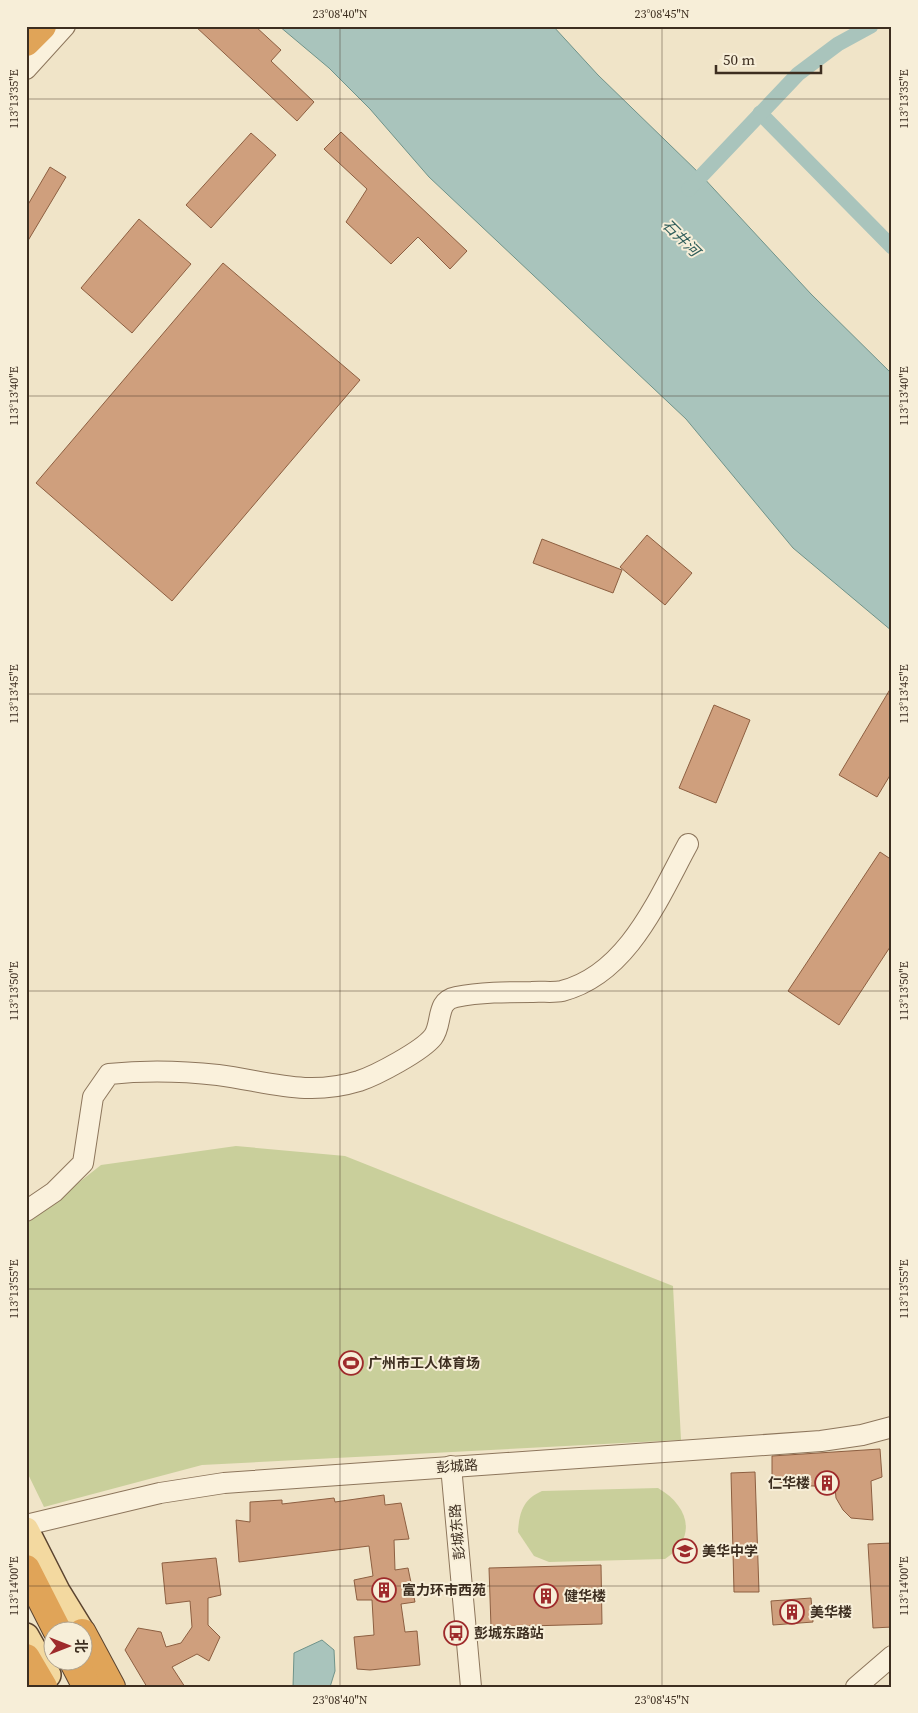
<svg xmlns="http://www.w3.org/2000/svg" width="918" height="1713" viewBox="0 0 918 1713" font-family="'Source Serif 4','Noto Sans SC',serif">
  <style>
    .green { fill: #c9cf9b }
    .water { fill: #a9c4bc; stroke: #6f938a }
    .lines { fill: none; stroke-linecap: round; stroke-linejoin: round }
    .canal { stroke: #a9c4bc; stroke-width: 15 }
    .building { fill: #cf9f7d; stroke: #8d5f41 }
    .minor-casing { stroke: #8d765c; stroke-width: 22 }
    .major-casing { stroke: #5b4430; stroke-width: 28 }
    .highway-casing { stroke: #5b4430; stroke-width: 30 }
    .minor { stroke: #faf1dc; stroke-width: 20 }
    .major { stroke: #f3d9a0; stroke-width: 25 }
    .highway { stroke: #e0a458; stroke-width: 28 }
    .ticks { fill: none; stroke: #3d2e20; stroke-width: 1; stroke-opacity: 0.45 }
    .labels { text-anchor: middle; stroke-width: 4; stroke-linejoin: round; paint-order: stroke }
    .poi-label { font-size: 14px; font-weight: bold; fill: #3d2e20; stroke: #f7eed8; text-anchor: start }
    .street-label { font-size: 14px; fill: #3d2e20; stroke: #f7eed8 }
    .water-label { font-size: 15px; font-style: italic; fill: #2f5d5a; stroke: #f7eed8 }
    .neatline { fill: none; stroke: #3d2e20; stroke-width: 2 }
    .ticks-label { font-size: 12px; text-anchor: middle; fill: #3d2e20 }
  </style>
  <rect width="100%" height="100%" fill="#f0e4c8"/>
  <g class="green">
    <polygon points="236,1146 345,1156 673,1286 681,1440 202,1465 44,1507 26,1470 26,1224 101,1165"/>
    <path d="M658,1488c31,18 40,50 7,71l-116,3 -15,-6 -16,-24c1,-19 5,-33 24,-41z"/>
  </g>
  <g class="water">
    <polygon points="279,26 553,26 598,75 701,175 811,294 892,374 892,631 793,548 686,419 429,177 370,109 329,68"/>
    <polygon points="322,1640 334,1650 335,1671 330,1687 293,1687 294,1653"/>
  </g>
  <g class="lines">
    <g class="canal">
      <polyline points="760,113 892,247"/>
      <polyline points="689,189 798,74 838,44 871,26"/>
    </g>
  </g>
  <g class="building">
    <polygon points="195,26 255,26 281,50 271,61 314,102 297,121"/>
    <polygon points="341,132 467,251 450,269 418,237 391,264 346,222 367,189 324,149"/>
    <polygon points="251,133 276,155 211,228 186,205"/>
    <polygon points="50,167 66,177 26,244 26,208"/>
    <polygon points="139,219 191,264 132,333 81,288"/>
    <polygon points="223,263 360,380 172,601 36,483"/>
    <polygon points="647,535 692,573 665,605 620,567"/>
    <polygon points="542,539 622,570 613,593 533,563"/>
    <polygon points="892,686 892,772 877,797 839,775"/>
    <polygon points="714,705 750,720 716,803 679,788"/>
    <polygon points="880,852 892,860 892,944 839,1025 788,991"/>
    <polygon points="880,1449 882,1477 871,1481 873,1520 851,1518 843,1510 836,1498 835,1487 792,1485 772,1480 772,1456"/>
    <polygon points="755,1472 759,1592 734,1592 731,1473"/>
    <polygon points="384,1495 385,1505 401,1503 409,1539 394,1540 395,1570 408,1568 415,1602 401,1604 405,1632 417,1631 420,1665 370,1670 357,1669 354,1637 374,1635 372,1600 357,1600 354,1580 373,1576 369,1546 239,1562 236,1520 250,1522 250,1502 282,1500 282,1504 334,1498 335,1502"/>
    <polygon points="892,1543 892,1627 873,1628 868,1544"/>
    <polygon points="216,1558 221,1595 208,1598 208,1625 220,1637 209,1661 197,1654 172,1667 185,1687 147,1687 125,1650 138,1628 161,1632 166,1647 181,1643 192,1627 190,1601 166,1604 162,1563"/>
    <polygon points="601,1565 602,1624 491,1627 489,1568"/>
    <polygon points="811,1598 813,1622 773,1625 771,1601"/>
  </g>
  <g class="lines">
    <g class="minor-casing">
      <g id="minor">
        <polyline points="26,69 65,26"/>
        <path d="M26,1211l28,-19 29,-29 10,-66 16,-23c37,-4 73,-3 109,1 52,7 89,22 141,6 18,-6 63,-30 74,-44 10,-13 2,-36 23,-40 24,-5 51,-5 76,-5 9,-1 21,1 30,-1 66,-17 96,-92 126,-147"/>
        <polyline points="451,1466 471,1687"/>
        <polyline points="26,1525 160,1493 224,1483 821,1441 862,1435 892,1427"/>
        <polyline points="856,1687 892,1656"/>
      </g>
    </g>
    <g class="major-casing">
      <g id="major">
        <polyline points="26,1530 57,1591 81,1630"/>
        <polyline points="26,1636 48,1675"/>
      </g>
    </g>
    <g class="highway-casing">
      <g id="highway">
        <polyline points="26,42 42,26"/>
        <polyline points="26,1569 57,1630"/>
        <polyline points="82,1633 111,1687"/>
        <polyline points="26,1658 43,1687"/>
        <polyline points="73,1660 87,1687"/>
      </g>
    </g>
    <use href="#minor" class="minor"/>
    <use href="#major" class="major"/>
    <use href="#highway" class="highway"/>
  </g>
  <path class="ticks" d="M340,26v1661M662,26v1661M26,99h866M26,396h866M26,694h866M26,991h866M26,1289h866M26,1586h866"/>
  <defs>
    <g id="stadium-ring" transform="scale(1.25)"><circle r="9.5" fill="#f7eed8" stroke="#9e2a2b" stroke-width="1.5"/><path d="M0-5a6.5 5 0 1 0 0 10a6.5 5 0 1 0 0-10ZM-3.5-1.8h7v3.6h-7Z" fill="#9e2a2b"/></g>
    <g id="building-ring" transform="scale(1.25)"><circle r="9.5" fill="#f7eed8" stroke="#9e2a2b" stroke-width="1.5"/><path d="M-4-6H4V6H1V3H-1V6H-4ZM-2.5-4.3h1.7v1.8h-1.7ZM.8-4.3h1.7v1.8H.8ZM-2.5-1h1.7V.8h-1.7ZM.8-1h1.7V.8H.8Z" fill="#9e2a2b"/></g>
    <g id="school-ring" transform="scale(1.25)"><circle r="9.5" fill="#f7eed8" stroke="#9e2a2b" stroke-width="1.5"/><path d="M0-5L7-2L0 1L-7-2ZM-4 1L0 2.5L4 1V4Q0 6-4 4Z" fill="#9e2a2b"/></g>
    <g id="bus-ring" transform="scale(1.25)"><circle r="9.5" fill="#f7eed8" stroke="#9e2a2b" stroke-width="1.5"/><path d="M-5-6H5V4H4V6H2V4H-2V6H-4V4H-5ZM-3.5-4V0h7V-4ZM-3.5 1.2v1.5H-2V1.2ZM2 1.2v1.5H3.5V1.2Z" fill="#9e2a2b"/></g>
  </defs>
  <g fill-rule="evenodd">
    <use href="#stadium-ring" x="351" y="1363"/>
    <use href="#building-ring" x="827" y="1483"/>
    <use href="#school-ring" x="685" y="1551"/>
    <use href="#building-ring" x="384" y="1590"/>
    <use href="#building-ring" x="546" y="1596"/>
    <use href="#building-ring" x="792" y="1612"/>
    <use href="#bus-ring" x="456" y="1633"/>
  </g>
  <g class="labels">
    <g class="poi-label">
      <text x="368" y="1368">广州市工人体育场</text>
      <text x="810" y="1488" text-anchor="end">仁华楼</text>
      <text x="702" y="1556">美华中学</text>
      <text x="402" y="1595">富力环市西苑</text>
      <text x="564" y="1601">健华楼</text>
      <text x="810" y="1617">美华楼</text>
      <text x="474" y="1638">彭城东路站</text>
    </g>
    <g class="street-label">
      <text transform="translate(457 1466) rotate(-4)" y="5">彭城路</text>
      <text transform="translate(457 1532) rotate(-95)" y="5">彭城东路</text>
    </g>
    <g class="water-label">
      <text transform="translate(681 238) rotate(45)" y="5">石井河</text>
    </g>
  </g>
  <rect width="918" height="1713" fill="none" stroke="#f7eed8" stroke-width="55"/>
  <g transform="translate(68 1646) rotate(90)"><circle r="24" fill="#f7eed8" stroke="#ada18e"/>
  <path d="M0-4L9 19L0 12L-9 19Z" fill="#9e2a2b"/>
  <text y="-8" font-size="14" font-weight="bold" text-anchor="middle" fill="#3d2e20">北</text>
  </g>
  <path d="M716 65v8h105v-8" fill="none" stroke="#3d2e20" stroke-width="2.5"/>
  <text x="723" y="65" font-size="15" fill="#3d2e20" stroke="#f7eed8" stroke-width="4" paint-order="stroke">50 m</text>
  <rect x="28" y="28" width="862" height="1658" class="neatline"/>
  <g class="ticks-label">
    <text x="340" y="18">23°08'40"N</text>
    <text x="662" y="18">23°08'45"N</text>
    <text transform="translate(14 99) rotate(-90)" y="4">113°13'35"E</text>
    <text transform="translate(904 99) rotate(-90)" y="4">113°13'35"E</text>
    <text transform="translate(14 396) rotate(-90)" y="4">113°13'40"E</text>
    <text transform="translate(904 396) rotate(-90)" y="4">113°13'40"E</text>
    <text transform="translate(14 694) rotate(-90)" y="4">113°13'45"E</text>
    <text transform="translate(904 694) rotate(-90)" y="4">113°13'45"E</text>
    <text transform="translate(904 991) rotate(-90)" y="4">113°13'50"E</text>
    <text transform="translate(14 991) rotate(-90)" y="4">113°13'50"E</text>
    <text transform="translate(14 1289) rotate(-90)" y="4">113°13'55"E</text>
    <text transform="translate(904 1289) rotate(-90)" y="4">113°13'55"E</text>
    <text transform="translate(14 1586) rotate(-90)" y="4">113°14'00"E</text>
    <text transform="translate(904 1586) rotate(-90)" y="4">113°14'00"E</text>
    <text x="340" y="1704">23°08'40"N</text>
    <text x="662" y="1704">23°08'45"N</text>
  </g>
</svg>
